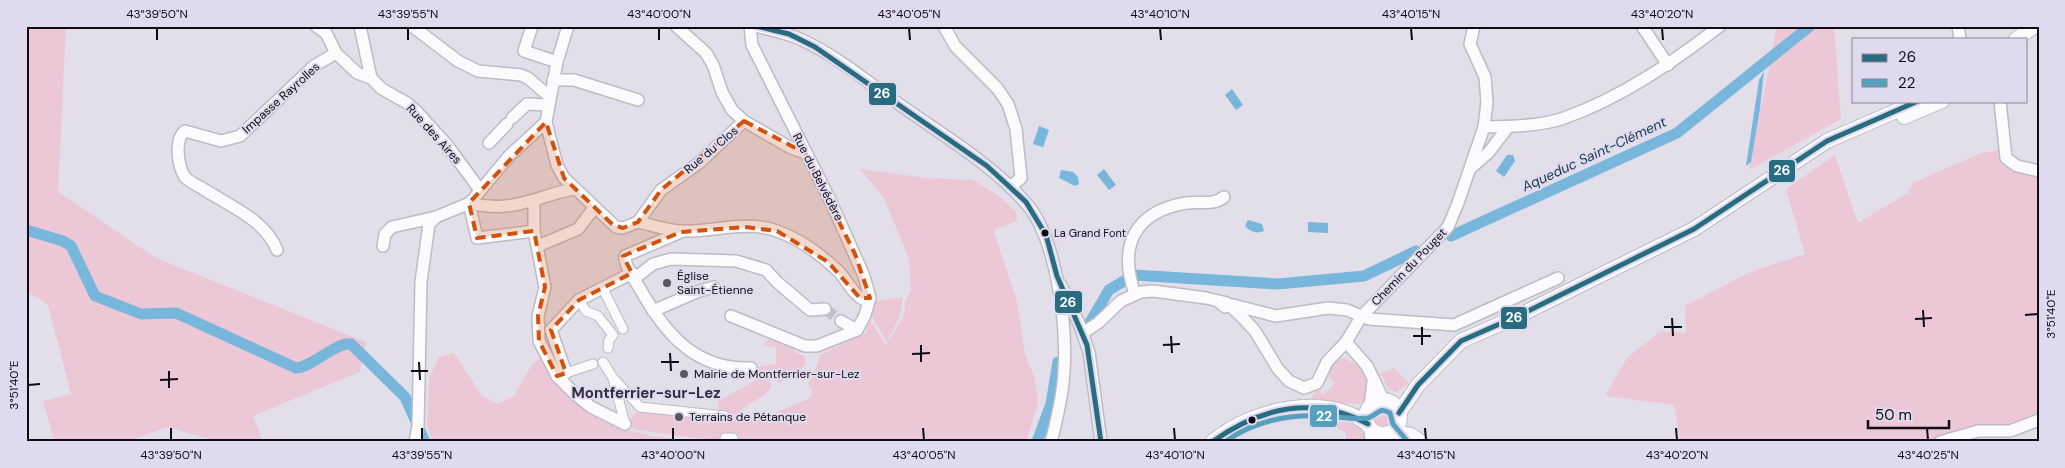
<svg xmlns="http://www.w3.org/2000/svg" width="2065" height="468" viewBox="0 0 2065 468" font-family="'DM Sans',sans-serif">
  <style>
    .green { fill: #ecc8d7 }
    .water { fill: #78b6dc }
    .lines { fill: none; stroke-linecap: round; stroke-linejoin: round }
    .canal { stroke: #78b6dc; stroke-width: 11 }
    .minor-tunnel { stroke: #c2c0ca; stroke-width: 11; stroke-dasharray: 11 5.5; stroke-linecap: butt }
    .pedestrian-casing { stroke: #bdbbc3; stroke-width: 11 }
    .minor-casing { stroke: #bdbbc3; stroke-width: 14 }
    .tertiary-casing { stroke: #bdbbc3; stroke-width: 16 }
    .pedestrian { stroke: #fbfafc; stroke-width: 9 }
    .minor { stroke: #fbfafc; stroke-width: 11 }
    .tertiary { stroke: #fbfafc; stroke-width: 14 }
    .bus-1-casing { stroke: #e0daef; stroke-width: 9 }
    .bus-2-casing { stroke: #e0daef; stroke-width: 9 }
    .bus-1 { stroke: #286c80; stroke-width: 5 }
    .bus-2 { stroke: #569fbd; stroke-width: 5 }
    .marked { fill: #d2510d; fill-opacity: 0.2; stroke: #d2510d; stroke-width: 4; stroke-dasharray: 10 6; stroke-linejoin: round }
    .ticks { fill: none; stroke: #0f0d13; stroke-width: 2 }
    .bus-dot { fill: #0f0d13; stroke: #e0daef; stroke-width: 2 }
    .poi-dot { fill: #59565e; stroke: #e0daef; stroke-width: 2 }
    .labels { text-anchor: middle; stroke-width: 4; stroke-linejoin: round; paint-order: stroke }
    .bus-label { font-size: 11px; fill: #0f0d13; stroke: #e0daef; text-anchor: start }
    .street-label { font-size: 12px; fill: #0f0d13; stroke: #e0daef }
    .poi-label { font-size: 12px; fill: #0f0d13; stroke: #e0daef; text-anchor: start }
    .water-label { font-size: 14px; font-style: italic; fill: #153c51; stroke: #e0daef }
    .quarter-label { font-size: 15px; font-weight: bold; fill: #322d3d; stroke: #e0daef }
    .line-badge { stroke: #e0daef; stroke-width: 2 }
    .badge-label { font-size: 14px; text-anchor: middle; font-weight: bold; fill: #fff }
    .neatline { fill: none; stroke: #0f0d13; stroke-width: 2 }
    .ticks-label { font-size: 12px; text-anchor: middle; fill: #0f0d13 }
  </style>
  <rect width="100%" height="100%" fill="#e2dfea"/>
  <g class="green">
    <polygon points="26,26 66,26 58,192 156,258 366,342 360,372 253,416 263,442 219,442 167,427 127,442 55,442 43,401 71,394 48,305 26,290"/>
    <polygon points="1777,26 1834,26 1841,119 1749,170"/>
    <polygon points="1999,150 2000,161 2029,175 2039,177 2039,420 1940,442 1680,442 1674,405 1605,396 1627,358 1661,331 1686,333 1685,306 1750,272 1805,254 1786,189 1835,155 1858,223 1908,193 1913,183 1979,154"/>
    <path d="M860,169l66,9 47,2 26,16 17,16 1,9 -24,9 24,72 8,52 10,25 3,24 -12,39h-302l-86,-12 -13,-6 14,-14 3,-7 77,7 -1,-9 38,-21 -1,-8 4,-5 17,-3v-18l-8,1 -4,-3 4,-4 -1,-7 27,13v5l11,6 1,7 -10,9 -7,-2 -4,3 -1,5 -4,4 -3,-1v-8l-7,6 1,8c-10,13 -24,13 -32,26l-11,1 -1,2 36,1 48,-20 1,-8 -4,-7 6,-8 6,-20 46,-22 4,-13 16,25 17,-27 3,-18 5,-9 -2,-32 -25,-61z"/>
    <polygon points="896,298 903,298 900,316 887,342 871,315 876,301"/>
    <polygon points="454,353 482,396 498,404 514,396 532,364 540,358 555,379 624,429 652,436 700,442 433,442 427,426 429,378 439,357"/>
    <path d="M1343,358c20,6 31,27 19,46l-53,-2 8,-13 7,6 11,-12 -6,-6 2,-12z"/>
    <polygon points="1394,368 1409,383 1396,392 1389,390 1380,373"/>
    <circle cx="1383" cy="417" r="13"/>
    <path d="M1311,413c19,1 53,3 54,29h-19v-9z"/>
  </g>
  <g class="water">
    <polygon points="1764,71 1760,109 1751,162 1746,166 1759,80"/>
    <polygon points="1232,89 1243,105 1236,110 1225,95"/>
    <polygon points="1039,126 1049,130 1043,147 1033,144"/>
    <polygon points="1507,155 1513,155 1515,161 1504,177 1496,171"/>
    <polygon points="1104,169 1116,185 1109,190 1097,175"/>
    <polygon points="1061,170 1073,172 1078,177 1079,184 1075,186 1059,178"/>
    <path d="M1248,220l14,4 2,7c-8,3 -13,1 -19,-5z"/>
    <polygon points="1308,222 1328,223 1328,233 1308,232"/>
  </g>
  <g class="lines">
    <g class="canal">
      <path d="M26,230l37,11 8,5 24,50 46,18 35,-1 120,55c17,-1 41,-27 55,-24l54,53 20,45"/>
      <polyline points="1451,236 1677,133 1810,26"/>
      <polyline points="1089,324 1109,290 1134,275 1278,284 1364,276 1416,251"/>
      <polyline points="1037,442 1051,404 1058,362"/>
    </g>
    <polyline class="minor-tunnel" points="825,309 841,321"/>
    <g class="pedestrian-casing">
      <g id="pedestrian">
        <polyline points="602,287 623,329"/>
        <polyline points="579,300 586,311 598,316 613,335 609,340 608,348"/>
        <polyline points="603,362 613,378 625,424"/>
        <polyline points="566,373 593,364"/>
        <polyline points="613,378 640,407 725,416"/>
        <polyline points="725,438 733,438 733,442"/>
      </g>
    </g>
    <g class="minor-casing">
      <g id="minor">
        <polyline points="316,26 326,33 336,53 357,73 371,78 382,89 407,103 416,111 447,145 480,190"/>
        <polyline points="360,26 371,78"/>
        <polyline points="412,26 458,61 478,71 521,75 528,78 550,97"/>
        <polyline points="532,26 524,51 557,62"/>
        <polyline points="568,26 557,62 546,122 557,165 564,178 616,227 623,228 638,222 661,190 699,163 744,121"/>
        <polyline points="676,26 706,53 713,65 722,92 732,110 744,121 791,148 805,153"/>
        <polyline points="750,26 752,45 831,202 864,276 870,298 865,315 857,330"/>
        <path d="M755,26c16,4 33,7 47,14 37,17 70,46 104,69 41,29 85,55 119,93 32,35 42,123 39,169 -1,24 -7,48 -13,71"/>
        <polyline points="944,26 955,46 997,88 1008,104 1016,129 1021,178 1010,187"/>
        <polyline points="1642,26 1668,65"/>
        <polyline points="1958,26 1960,39"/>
        <polyline points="553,80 574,80 638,100"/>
        <polyline points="2000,101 2006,158 2017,166 2039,171"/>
        <polyline points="512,118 527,104 548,105"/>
        <path d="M1484,127c24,0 58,-1 80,-9 57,-20 109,-56 156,-92"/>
        <polyline points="489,143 507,124"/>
        <polyline points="1471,168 1489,152 1508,127"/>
        <polyline points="534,201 534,231 545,287 538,316 539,341 557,376 575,394 591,407 625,424"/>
        <polyline points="469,203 477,238 534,231"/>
        <path d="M470,203c42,11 64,-6 103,-14"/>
        <path d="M638,222c14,3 31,9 45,9 31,1 63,-11 94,0 23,8 43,23 60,39 11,10 17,29 32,31"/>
        <path d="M681,232l-56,24c-1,9 9,23 14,31 25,45 55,83 112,81"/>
        <polyline points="383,246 385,234 392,227 436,217"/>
        <polyline points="538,246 578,229 594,208"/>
        <path d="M277,250c-12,-30 -47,-44 -72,-60 -6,-4 -16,-8 -20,-13 -7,-10 -11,-38 0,-46l36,10 19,-5 74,-70 22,-13"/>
        <polyline points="634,279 653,264 671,259 736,261 766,270 777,282 810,310 825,309"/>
        <polyline points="1061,285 1080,326 1089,352 1101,442"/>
        <path d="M1135,294c-17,-48 -1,-82 51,-91 13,-2 27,3 38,-6"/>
        <polyline points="1218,301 1225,307 1233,305 1276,316 1328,308 1347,310 1369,319 1454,325 1558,278"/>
        <polyline points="653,311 699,291 714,287"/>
        <polyline points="731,316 805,346 817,346 857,330"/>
        <polyline points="841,321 857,330"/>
        <polyline points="1083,333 1098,323 1121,301 1141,292 1153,291 1206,298 1227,303 1243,318 1255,331 1278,369 1289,381 1304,388 1317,383 1327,362 1346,342"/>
        <polyline points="557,376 566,373 551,330 579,300 632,273"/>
        <polyline points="1384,401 1367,366 1346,342 1361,317 1448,227 1458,203 1484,127 1487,102 1485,77 1470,44 1474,26"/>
        <polyline points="1370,406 1373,382"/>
        <polyline points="1370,428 1371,442"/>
        <polyline points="415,442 418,426 421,282 429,224 436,217 470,203 509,156 546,122"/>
        <polyline points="1377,442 1385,434"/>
        <polyline points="1940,442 1978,431 2010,431 2039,420"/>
      </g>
    </g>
    <g class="tertiary-casing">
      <g id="tertiary">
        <polyline points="2016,39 2035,26"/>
        <polyline points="1904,117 1942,101"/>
        <circle cx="1383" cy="417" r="17"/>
        <polyline points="1399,413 1418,385 1461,341 1520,315 1694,229 1827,141 1919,101"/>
        <polyline points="1393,431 1411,435 1421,442"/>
        <path d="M1212,442c40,-33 110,-50 156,-18"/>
      </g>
    </g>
    <use href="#pedestrian" class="pedestrian"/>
    <use href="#minor" class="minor"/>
    <use href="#tertiary" class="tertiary"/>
    <g class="bus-1-casing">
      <g id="bus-1">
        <polyline points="756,26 789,34 815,47 987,166 1026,202 1046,235 1057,276 1087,345 1101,442"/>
        <polyline points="1399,413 1418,385 1461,341 1520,315 1694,229 1827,141 1918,101"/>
        <path d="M1212,442c49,-35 101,-47 156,-18"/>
      </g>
    </g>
    <g class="bus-2-casing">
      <path id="bus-2" d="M1225,442c27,-20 62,-28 96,-26 16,0 31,4 47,2 11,-3 10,-12 22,-5l3,11 15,18"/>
    </g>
    <use href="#bus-1" class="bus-1"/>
    <use href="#bus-2" class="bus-2"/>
  </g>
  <path class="marked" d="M744,121l61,32 50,101 15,44h-10l-32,-36 -51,-31 -32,-4 -64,5 -58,24 9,17 -53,27 -28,30 15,43 -9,3 -18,-35 -1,-25 7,-29 -11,-56 -57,7 -8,-35 77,-81 18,56 49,47 10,3 15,-6 23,-32z"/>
  <path class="ticks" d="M157,28v12M408,28v12M659,28v12M909,28l1,12M1160,28l1,12M1411,28l1,12M1662,28l1,12M1923,310l1,17M2025,315l13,-1M1672,318l1,18M1915,319l17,-1M1422,327v18M1664,327h18M1171,336l1,17M1413,336h18M921,345v17M1163,345l17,-1M670,353l1,18M912,354l18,-1M419,362l1,18M661,362h18M169,371v17M411,371h17M160,380l18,-1M28,385l12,-1M171,428v12M422,428v12M673,428v12M923,428l1,12M1174,428l1,12M1425,428l1,12M1676,428l1,12M1927,428l1,12"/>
  <g class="bus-dot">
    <circle cx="1045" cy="233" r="4.5"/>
    <circle cx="1252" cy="420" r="4.5"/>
  </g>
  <g class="poi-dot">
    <circle cx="667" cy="283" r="5"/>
    <circle cx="684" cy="374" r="5"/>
    <circle cx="679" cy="417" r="5"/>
  </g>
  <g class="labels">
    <g class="bus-label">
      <text x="1054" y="237">La Grand Font</text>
    </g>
    <g class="street-label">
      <text transform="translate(281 98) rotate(-42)" y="4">Impasse Rayrolles</text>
      <text transform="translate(434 134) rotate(48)" y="4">Rue des Aires</text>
      <text transform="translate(711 150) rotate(-40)" y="4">Rue du Clos</text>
      <text transform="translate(818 177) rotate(63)" y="4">Rue du Belvédère</text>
      <text transform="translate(1409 267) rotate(-46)" y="4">Chemin du Pouget</text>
    </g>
    <g class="poi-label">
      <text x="677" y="280">Église<tspan x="677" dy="14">Saint-Étienne</tspan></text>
      <text x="694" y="378">Mairie de Montferrier-sur-Lez</text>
      <text x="689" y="421">Terrains de Pétanque</text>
    </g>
    <g class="water-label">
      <text transform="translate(1594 154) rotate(-25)" y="5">Aqueduc Saint-Clément</text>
    </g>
    <g class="quarter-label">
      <text x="646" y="398">Montferrier-sur-Lez</text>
    </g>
  </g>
  <g class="line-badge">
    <rect x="868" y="82" width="29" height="24" rx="5" fill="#286c80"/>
    <rect x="1768" y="159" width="28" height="24" rx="5" fill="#286c80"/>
    <rect x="1054" y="290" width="29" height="24" rx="5" fill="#286c80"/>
    <rect x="1500" y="306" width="28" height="24" rx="5" fill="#286c80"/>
    <rect x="1309" y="404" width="29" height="24" rx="5" fill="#569fbd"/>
  </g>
  <g class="badge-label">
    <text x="882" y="98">26</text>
    <text x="1782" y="175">26</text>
    <text x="1068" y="307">26</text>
    <text x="1514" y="322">26</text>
    <text x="1324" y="421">22</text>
  </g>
  <rect width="2065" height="468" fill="none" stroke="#e0daef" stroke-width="55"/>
  <rect x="1852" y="38" width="175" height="65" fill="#e0daef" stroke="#8c8897"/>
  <rect x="1862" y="54" width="25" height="8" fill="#286c80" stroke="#8c8897"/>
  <text x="1898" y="62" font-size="15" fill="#0f0d13">26</text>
  <rect x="1862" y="79" width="25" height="8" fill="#569fbd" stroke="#8c8897"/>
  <text x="1898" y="88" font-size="15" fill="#0f0d13">22</text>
  <path d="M1868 420v8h81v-8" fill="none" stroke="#0f0d13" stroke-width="2.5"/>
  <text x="1875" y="420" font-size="15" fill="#0f0d13" stroke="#e0daef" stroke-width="4" paint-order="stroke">50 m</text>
  <rect x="28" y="28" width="2010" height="412" class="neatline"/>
  <g class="ticks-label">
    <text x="157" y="18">43°39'50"N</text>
    <text x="408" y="18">43°39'55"N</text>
    <text x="659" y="18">43°40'00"N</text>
    <text x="909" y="18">43°40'05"N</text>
    <text x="1160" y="18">43°40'10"N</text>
    <text x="1411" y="18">43°40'15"N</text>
    <text x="1662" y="18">43°40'20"N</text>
    <text transform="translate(2051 314) rotate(-90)" y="4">3°51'40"E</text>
    <text transform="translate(14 385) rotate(-90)" y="4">3°51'40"E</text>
    <text x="171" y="459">43°39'50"N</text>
    <text x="422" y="459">43°39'55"N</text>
    <text x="673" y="459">43°40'00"N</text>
    <text x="924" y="459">43°40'05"N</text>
    <text x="1175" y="459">43°40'10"N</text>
    <text x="1426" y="459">43°40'15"N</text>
    <text x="1677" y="459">43°40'20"N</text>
    <text x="1928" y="459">43°40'25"N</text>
  </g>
</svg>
